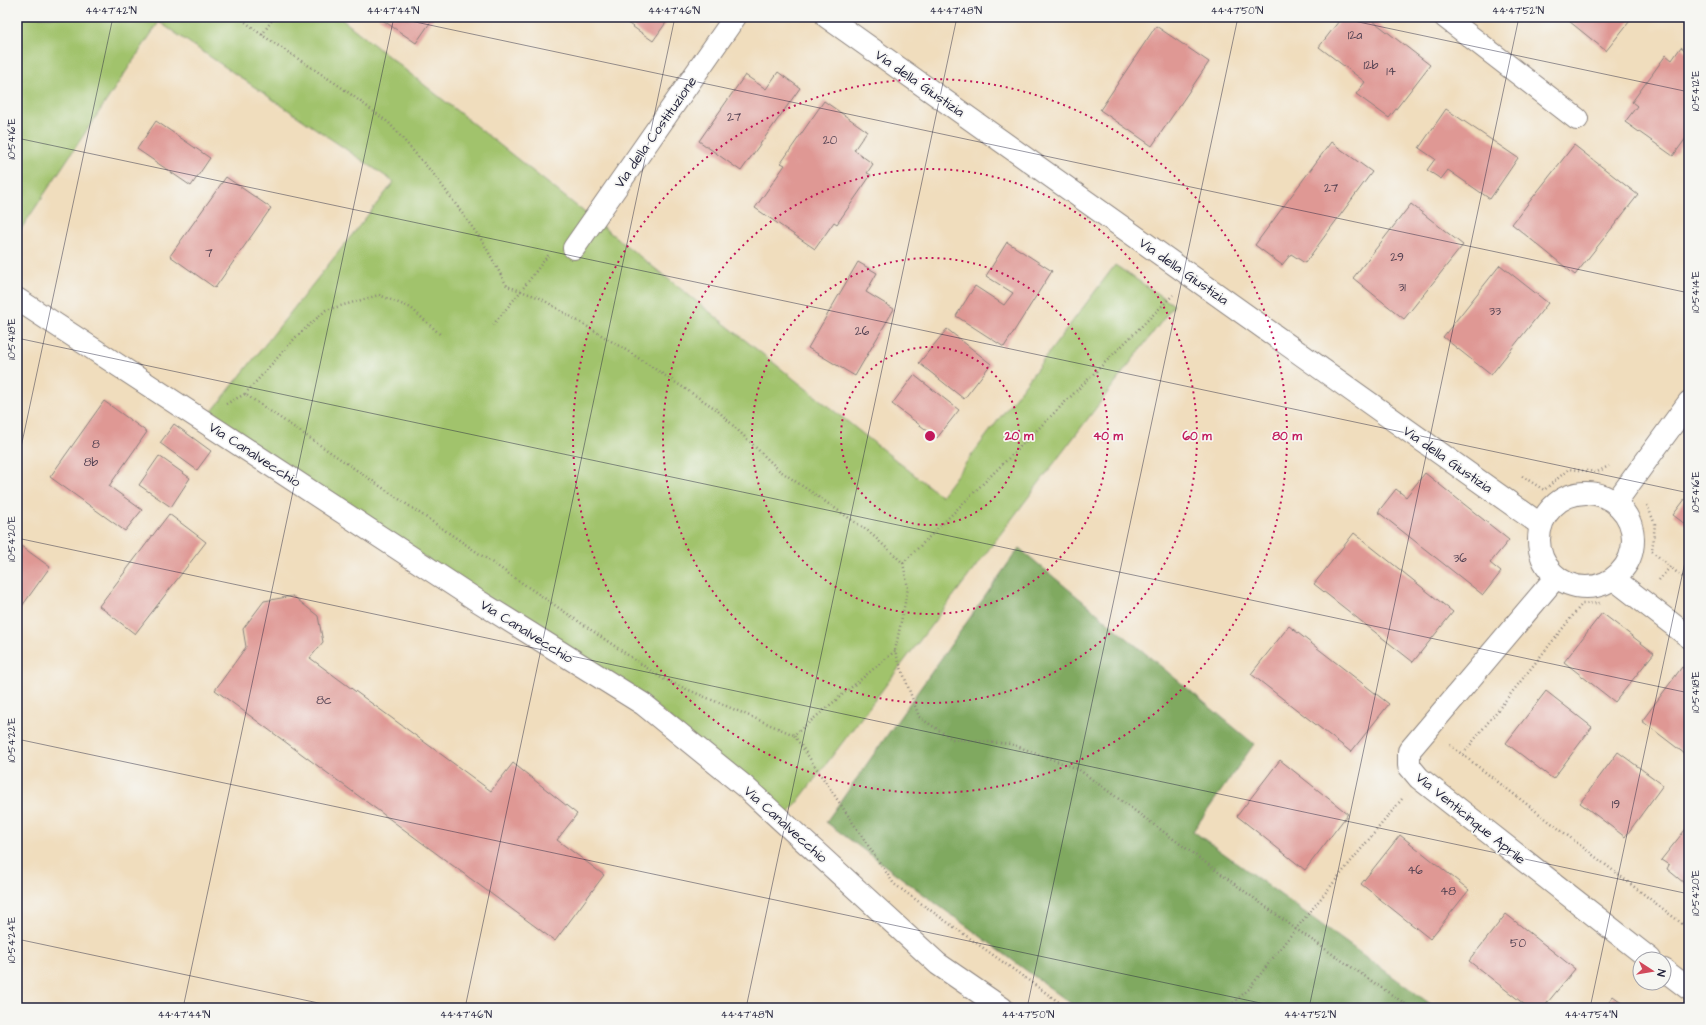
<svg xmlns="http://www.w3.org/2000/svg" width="1706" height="1025" viewBox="0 0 1706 1025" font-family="'Architects Daughter',sans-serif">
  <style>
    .green { fill: #a1c36c; stroke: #627254 }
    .forest { fill: #80a960; stroke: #51664e }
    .building { fill: #df9894 }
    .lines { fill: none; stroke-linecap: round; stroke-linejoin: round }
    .street-casing { stroke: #89807c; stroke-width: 24 }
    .path { stroke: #89807c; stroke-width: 2.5; stroke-dasharray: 1 3; stroke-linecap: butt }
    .street { stroke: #fff; stroke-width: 22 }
    .ticks { fill: none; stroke: #22223b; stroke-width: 1; stroke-opacity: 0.45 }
    .ring { fill: none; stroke: #c2185b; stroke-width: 2; stroke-dasharray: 2 4 }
    .labels { text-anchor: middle; stroke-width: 3.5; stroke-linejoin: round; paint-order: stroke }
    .number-label { font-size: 12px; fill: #514051 }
    .street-label { font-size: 14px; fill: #22223b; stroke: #f6f6f2 }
    .centre { fill: #c2185b; stroke: #f6f6f2; stroke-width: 2 }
    .ring-label { font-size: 12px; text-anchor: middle; font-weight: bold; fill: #c2185b; stroke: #f6f6f2; stroke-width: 3.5; stroke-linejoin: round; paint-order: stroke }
    .neatline { fill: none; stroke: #22223b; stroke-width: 1.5 }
    .ticks-label { font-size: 10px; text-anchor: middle; fill: #22223b }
  </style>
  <rect width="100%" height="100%" fill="#f6f6f2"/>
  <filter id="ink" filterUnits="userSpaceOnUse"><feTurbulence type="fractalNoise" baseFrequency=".025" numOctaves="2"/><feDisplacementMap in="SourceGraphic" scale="8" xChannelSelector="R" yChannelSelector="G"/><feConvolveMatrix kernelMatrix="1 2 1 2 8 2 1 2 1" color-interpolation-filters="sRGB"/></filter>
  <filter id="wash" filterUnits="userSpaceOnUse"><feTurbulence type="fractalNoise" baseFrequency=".012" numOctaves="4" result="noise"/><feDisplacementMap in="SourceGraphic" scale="16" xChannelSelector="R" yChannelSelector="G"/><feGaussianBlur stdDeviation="0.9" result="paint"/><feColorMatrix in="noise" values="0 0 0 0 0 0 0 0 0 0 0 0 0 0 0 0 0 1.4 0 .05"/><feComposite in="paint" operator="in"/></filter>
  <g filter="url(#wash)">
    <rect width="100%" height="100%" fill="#f0ddbd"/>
    <polygon class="green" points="17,17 339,17 941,496 1115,265 1174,305 786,817 645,697 206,419 394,182 159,22 17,235"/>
    <polygon class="forest" points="1019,548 1254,744 1193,831 1436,1008 1077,1008 826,822"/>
    <g id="blocks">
      <g class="building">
        <polygon points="378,17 434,17 416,43"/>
        <polygon points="619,17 670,17 653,41"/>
        <polygon points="1342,17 1368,17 1430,65 1389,118 1356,94 1365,82 1319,47"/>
        <polygon points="1564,17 1633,17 1606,51"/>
        <polygon points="1156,26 1209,62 1152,146 1100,110"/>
        <polygon points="1681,47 1689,54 1689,134 1673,156 1625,122 1637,106 1632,102 1666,55 1672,60"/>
        <polygon points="778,72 800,88 741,171 699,141 745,75 766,89"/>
        <polygon points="824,101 867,131 854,150 873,164 867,173 871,175 837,224 834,222 815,249 755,208 785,165 781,163"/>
        <polygon points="1446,109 1518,158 1490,199 1448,170 1441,179 1427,170 1435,159 1419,148"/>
        <polygon points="156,121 210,158 191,186 137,149"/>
        <polygon points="1331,142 1372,172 1305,263 1291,254 1282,265 1255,245"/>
        <polygon points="1574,145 1638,195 1575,275 1512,224"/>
        <polygon points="226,177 271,208 215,288 170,256"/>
        <polygon points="1411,204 1463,245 1404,319 1353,278"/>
        <polygon points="1007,242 1052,271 1004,347 956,316 975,286 1004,305 1013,293 986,276"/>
        <polygon points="858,262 877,273 866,292 894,309 855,376 808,348"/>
        <polygon points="1500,265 1548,303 1491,375 1443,337"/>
        <polygon points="947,329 991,364 964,399 919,363"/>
        <polygon points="914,375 959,410 937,438 892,404"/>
        <polygon points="104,401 147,432 109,486 142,510 125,531 50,477"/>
        <polygon points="174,424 211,451 197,470 160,443"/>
        <polygon points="159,456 190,478 171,507 139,485"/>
        <polygon points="1425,473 1509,540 1490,563 1501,572 1483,595 1378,512 1396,489 1406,497"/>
        <polygon points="1689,494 1689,527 1673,515"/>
        <polygon points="169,514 206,542 135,634 99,606"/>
        <polygon points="1354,533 1453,612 1413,662 1314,584"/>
        <polygon points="17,543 50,567 17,613"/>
        <polygon points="293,596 318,616 323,642 310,658 491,791 513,763 577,814 557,840 604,875 555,941 215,690 246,647 243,629 264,601"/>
        <polygon points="1602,613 1654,653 1615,702 1564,662"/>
        <polygon points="1289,626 1389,704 1351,752 1251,674"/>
        <polygon points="1682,667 1689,672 1689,757 1642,721"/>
        <polygon points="1546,691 1592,727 1553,779 1506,743"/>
        <polygon points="1618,752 1663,785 1625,837 1580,803"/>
        <polygon points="1280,760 1348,814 1305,870 1237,816"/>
        <polygon points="1689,825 1689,887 1667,869 1669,865 1661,860"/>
        <polygon points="1400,835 1469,890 1430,939 1361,884"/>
        <polygon points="1506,914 1575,969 1543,1008 1529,1008 1469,961"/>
        <polygon points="1613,996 1629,1008 1604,1008"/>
      </g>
    </g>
  </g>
  <g filter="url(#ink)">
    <use href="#blocks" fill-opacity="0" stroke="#89807c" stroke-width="1"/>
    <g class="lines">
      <g class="street-casing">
        <g id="street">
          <polyline points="827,17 1541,525"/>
          <polyline points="1445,17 1577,119"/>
          <polyline points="574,248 735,17"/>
          <polyline points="17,299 475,599 643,704 744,786 938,964 1002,1008"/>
          <circle cx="1586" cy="540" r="47"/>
          <polyline points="1616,502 1689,402"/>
          <polyline points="1556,577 1409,751 1409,766 1419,778 1650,959"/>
          <polyline points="1614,579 1689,637"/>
          <polyline points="1664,970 1689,989"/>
        </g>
      </g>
      <g class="path">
        <polyline points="239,17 262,35 341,87 389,123 436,177 483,242 507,286 540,298 626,350 716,409 779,470 868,531 903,563 908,588 895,651 919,717 952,739 1011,744 1078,769 1296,929 1411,1008"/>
        <polyline points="262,35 274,17"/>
        <polyline points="493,325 521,291 549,254"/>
        <polyline points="245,394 296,337 326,310 379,295 411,308 441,335"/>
        <polyline points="226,404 245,394 663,679 794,735"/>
        <polyline points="1522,476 1544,490 1569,469 1597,472 1609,466"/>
        <polyline points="1647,505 1655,524 1652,551 1670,567"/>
        <polyline points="903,563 1173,295"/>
        <polyline points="1659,580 1670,567 1689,582"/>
        <polyline points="895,651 794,735 894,884 1067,1008"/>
        <polyline points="1450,745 1689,929"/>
        <polyline points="1463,754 1582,604 1601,603"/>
        <polyline points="1227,1008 1249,989 1286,941 1402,799"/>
      </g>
      <use href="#street" class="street"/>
    </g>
  </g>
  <path class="ticks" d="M392,17l1297,276M1335,17l354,75M17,138l1672,355M17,338l1672,355M17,466l96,-449M17,538l1672,356M17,739l1267,269M17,939l325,69M183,1008l211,-991M465,1008l210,-991M746,1008l211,-991M1027,1008l211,-991M1309,1008l210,-991M1590,1008l99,-465"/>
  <g class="ring">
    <circle cx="930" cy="436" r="89"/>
    <circle cx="930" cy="436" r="178"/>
    <circle cx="930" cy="436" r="267"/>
    <circle cx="930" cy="436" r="357"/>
  </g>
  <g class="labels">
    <g class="number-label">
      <text x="1355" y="39">12a</text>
      <text x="1371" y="69">12b</text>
      <text x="1391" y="75">14</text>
      <text x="734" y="121">27</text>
      <text x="830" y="144">20</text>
      <text x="1331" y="192">27</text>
      <text x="209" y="257">7</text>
      <text x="1397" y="261">29</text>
      <text x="1402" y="291">31</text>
      <text x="1495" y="315">33</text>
      <text x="862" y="335">26</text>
      <text x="96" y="448">8</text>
      <text x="91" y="466">8b</text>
      <text x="1460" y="562">36</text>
      <text x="324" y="704">8c</text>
      <text x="1616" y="808">19</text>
      <text x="1415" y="874">46</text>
      <text x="1448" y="895">48</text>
      <text x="1518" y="947">50</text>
    </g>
    <g class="street-label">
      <text transform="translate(920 83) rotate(35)" y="5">Via della Giustizia</text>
      <text transform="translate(655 132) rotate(-55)" y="5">Via della Costituzione</text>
      <text transform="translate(1184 271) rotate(35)" y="5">Via della Giustizia</text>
      <text transform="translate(255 454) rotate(33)" y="5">Via Canalvecchio</text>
      <text transform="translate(1448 459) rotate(35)" y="5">Via della Giustizia</text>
      <text transform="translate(527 631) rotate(32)" y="5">Via Canalvecchio</text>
      <text transform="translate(1471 818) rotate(39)" y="5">Via Venticinque Aprile</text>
      <text transform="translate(786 824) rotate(42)" y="5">Via Canalvecchio</text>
    </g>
  </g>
  <circle cx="930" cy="436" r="6" class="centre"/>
  <g class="ring-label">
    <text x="1019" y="440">20 m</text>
    <text x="1108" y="440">40 m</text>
    <text x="1197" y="440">60 m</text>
    <text x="1287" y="440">80 m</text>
  </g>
  <rect width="1706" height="1025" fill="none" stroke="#f6f6f2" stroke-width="44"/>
  <g transform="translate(1652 971) rotate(102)"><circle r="19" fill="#f6f6f2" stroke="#a1a1a9"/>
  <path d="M0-3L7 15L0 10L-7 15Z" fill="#d1495b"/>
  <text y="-6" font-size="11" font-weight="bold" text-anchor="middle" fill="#22223b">N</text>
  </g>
  <rect x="22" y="22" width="1662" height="981" class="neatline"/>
  <g class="ticks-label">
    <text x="111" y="14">44°47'42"N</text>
    <text x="393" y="14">44°47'44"N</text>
    <text x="674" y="14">44°47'46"N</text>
    <text x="956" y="14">44°47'48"N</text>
    <text x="1237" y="14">44°47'50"N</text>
    <text x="1518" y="14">44°47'52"N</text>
    <text transform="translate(1695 91) rotate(-90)" y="4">10°54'12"E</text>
    <text transform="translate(11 139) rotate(-90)" y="4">10°54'16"E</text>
    <text transform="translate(1695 292) rotate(-90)" y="4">10°54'14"E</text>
    <text transform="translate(11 339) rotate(-90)" y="4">10°54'18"E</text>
    <text transform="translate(1695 492) rotate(-90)" y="4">10°54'16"E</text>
    <text transform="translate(11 539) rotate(-90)" y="4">10°54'20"E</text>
    <text transform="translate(1695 692) rotate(-90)" y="4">10°54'18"E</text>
    <text transform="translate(11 740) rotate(-90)" y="4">10°54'22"E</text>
    <text transform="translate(1695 893) rotate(-90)" y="4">10°54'20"E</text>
    <text transform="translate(11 940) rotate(-90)" y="4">10°54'24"E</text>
    <text x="184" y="1018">44°47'44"N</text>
    <text x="466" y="1018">44°47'46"N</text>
    <text x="747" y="1018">44°47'48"N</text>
    <text x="1028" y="1018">44°47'50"N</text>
    <text x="1310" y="1018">44°47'52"N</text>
    <text x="1591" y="1018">44°47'54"N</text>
  </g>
</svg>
